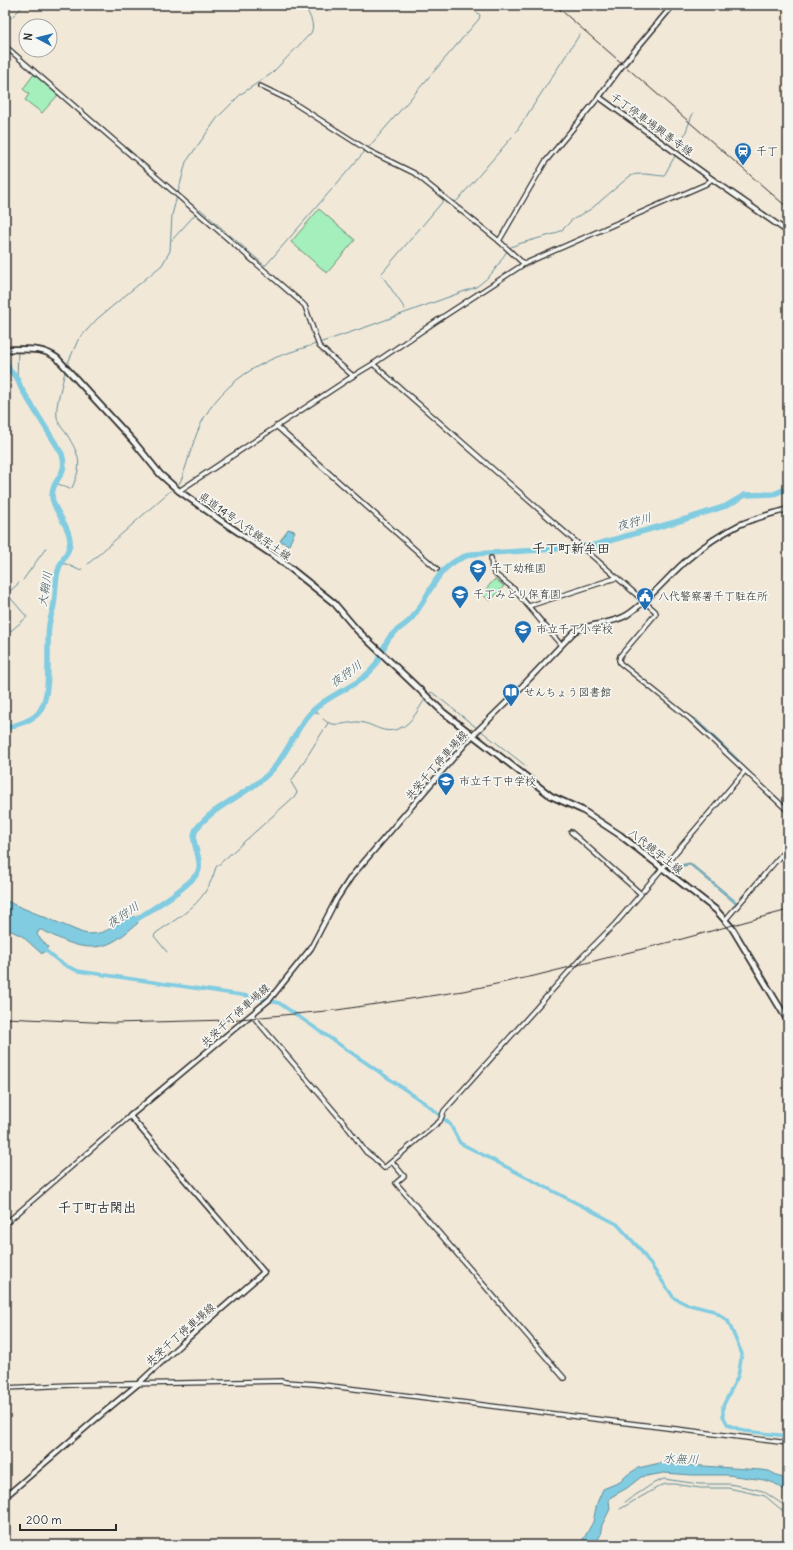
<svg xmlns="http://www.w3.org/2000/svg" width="793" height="1550" viewBox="0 0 793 1550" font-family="Delius,'Klee One',sans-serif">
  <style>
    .green { fill: #a5efbd; stroke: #688d74 }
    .water { fill: #81cce1; stroke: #5f8c98 }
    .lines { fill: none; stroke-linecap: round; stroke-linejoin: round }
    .stream { stroke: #5f8c98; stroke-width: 1 }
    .canal { stroke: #81cce1; stroke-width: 3.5 }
    .river { stroke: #81cce1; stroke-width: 5.5 }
    .tertiary-casing { stroke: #2b2b2b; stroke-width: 6 }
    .secondary-casing { stroke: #2b2b2b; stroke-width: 7 }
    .primary-casing { stroke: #2b2b2b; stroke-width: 8 }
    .tertiary { stroke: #f6f6f2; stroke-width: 3.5 }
    .secondary { stroke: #f6f6f2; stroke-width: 4 }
    .primary { stroke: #f6f6f2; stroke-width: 4.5 }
    .rail { stroke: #2b2b2b; stroke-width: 1 }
    .labels { text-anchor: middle; stroke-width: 3.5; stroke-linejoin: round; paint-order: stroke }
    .street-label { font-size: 11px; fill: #2b2b2b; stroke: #f6f6f2 }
    .poi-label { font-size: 11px; fill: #2b2b2b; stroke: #f6f6f2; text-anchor: start }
    .water-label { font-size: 12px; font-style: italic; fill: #455b62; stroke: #f6f6f2 }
    .quarter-label { font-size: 13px; font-weight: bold; fill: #2b2b2b; stroke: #f6f6f2 }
  </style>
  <rect width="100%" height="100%" fill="#f2e8d8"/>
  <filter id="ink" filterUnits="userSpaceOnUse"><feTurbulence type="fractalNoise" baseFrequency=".025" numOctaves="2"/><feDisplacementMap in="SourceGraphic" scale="8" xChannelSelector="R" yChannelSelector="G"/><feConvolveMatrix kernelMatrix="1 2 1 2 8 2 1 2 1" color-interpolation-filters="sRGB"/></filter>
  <g filter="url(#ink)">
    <g class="green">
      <polygon points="34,74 58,95 42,113 25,100 29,94 23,89"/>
      <polygon points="319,209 355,240 327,273 291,242"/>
      <polygon points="495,579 504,586 490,601 483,595 485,593 484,591"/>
    </g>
    <g class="water">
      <polygon points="288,529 295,531 289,545 280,541"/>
      <polygon points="695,718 742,763 741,764 694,719"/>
      <polygon points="690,863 738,903 737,905 690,865 675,867 675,866"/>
      <path d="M5,900l8,4 70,29c22,4 32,-8 49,-20l6,10c-9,7 -19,17 -30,21 -24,9 -46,-4 -66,-14h-3l-2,5 11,12 -6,7 -20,-18 -17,-8z"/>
      <polygon points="660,1463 761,1470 769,1471 788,1481 788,1492 774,1483 764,1480 728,1475 692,1475 664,1473 641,1477 627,1488 611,1497 609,1500 610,1509 602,1525 600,1536 595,1545 580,1545 593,1522 597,1503 603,1489 620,1482 627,1475 638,1468"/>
    </g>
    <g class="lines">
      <g class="stream">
        <polyline points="11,18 24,5"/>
        <polyline points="5,25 8,21"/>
        <polyline points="516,132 580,34"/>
        <polyline points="368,148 479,19 480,15 473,9 472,5"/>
        <polyline points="678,152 693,113"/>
        <path d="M178,193l8,-31 32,-45 23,-23 30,-20 40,-41c5,-9 -3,-20 -7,-28"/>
        <polyline points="447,197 456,202 512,137"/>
        <polyline points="230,235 264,265 266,265 366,150"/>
        <polyline points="172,240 200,209 225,231"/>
        <path d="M509,248l9,-4 36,-10 8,-4 10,-10 19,-11 39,-33c10,-4 21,-1 33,0l2,-2 11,-20"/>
        <polyline points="405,309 381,274 382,273 444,200"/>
        <path d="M319,343l50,-17 107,-39c17,-12 20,-19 31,-36"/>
        <polyline points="5,345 17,348"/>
        <polyline points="67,365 78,340 97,319 162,265 170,251 172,215 177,196"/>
        <polyline points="17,378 18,351"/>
        <path d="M56,483l14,6 2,-1c11,-25 8,-32 -6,-55 -4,-5 -8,-10 -9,-16 -2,-12 6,-34 8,-46"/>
        <path d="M179,484l3,-6c7,-20 12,-42 22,-60 12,-22 35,-43 58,-54 16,-9 36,-14 54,-20"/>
        <polyline points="61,564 66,564 79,570 82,569"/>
        <polyline points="88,564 170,491"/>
        <polyline points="23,580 46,548"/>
        <polyline points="5,636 27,617 7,594 19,583"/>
        <polyline points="428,696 431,692 433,693 477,728"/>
        <polyline points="312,710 319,714"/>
        <path d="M323,719c10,10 23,3 35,3 16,1 25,14 42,6 12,-4 19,-21 26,-30"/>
        <polyline points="480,730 526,766"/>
        <path d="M167,952l-13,-16 2,-3c29,-20 50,-30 60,-66l80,-72 1,-3 -6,-10 37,-59"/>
        <polyline points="625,1502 654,1483 664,1479 699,1484 729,1484 746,1487 763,1491 782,1504"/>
        <polyline points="620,1509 660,1486 666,1484 674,1484 700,1488 728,1488 765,1496 783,1511"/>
      </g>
      <path class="canal" d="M42,947c12,11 21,19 36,24l177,26 24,6 147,101 24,20 10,19 157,81 22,24 35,50 12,6 28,7 14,10 14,33 -4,22 -15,30v10l5,9 16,6 44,5"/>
      <g class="river">
        <path d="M5,358l5,13 7,7 4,10 41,66c7,23 -10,23 -10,42 0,13 17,28 18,44 1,11 -8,19 -11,28 -4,10 -3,25 -5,36 -1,7 -4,14 -5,21 -3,23 3,65 -8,84 -6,12 -24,15 -36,20"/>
        <path d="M131,923c13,-9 66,-40 68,-54 3,-13 -11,-29 -2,-41 20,-25 56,-36 76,-59 16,-18 26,-48 44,-62 17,-15 42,-21 57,-40 6,-8 9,-20 15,-29 6,-8 16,-12 23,-20 21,-26 23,-54 60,-64l84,-5 35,-3 95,-27 40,-13 19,-11 29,-1 14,-6"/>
      </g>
      <g class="tertiary-casing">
        <g id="tertiary">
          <polyline points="5,46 302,303 305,306 319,346 353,376"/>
          <polyline points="260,86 289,100 369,151 414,173 499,241 524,264"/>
          <polyline points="499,241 545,162 599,97"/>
          <polyline points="373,364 655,611 656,613 654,616 620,656 619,660 620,663 690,719 788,811"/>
          <polyline points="276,426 437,569"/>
          <polyline points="179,491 353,376 373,364 435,322 524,264 706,184 712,179"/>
          <polyline points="491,558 492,569 495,574 514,589 561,645"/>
          <polyline points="529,606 616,578"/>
          <polyline points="643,891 745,771"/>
          <polyline points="726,919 788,847"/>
          <polyline points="252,1015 345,1124 366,1152 373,1157 384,1168 440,1121 444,1111 452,1102 582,957 615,924 641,894 571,832"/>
          <polyline points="392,1162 404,1176 396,1183 564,1378"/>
          <polyline points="5,1224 130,1116"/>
          <polyline points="5,1388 71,1385 282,1381 285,1382 315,1384 788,1443"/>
        </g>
      </g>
      <g class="secondary-casing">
        <g id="secondary">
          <polyline points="673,5 621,67 599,97 712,179 788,232"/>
          <path d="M5,1497l92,-79 41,-34 42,-39 84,-73 -134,-156 140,-117 41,-51 25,-48 15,-23 121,-141 38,-37 64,-67c16,-10 37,-7 53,-17 23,-15 40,-38 61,-56 14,-12 33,-25 51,-34 15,-7 33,-11 49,-16"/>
        </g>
      </g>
      <g class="primary-casing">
        <path id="primary" d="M5,349c19,1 36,-3 52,9l77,84 26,32 19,17 44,31 57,38 54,43 23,27 86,82 108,84 31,14 38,25 96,75 16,18 56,93"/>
      </g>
      <use href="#tertiary" class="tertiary"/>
      <use href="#secondary" class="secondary"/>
      <use href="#primary" class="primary"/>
      <g class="rail">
        <polyline points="555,5 788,208"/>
        <polyline points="5,1018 113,1023 229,1020 337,1010 463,991 534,976 682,939 788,910"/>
      </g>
    </g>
  </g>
  <defs>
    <g id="station-pin" transform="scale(0.9)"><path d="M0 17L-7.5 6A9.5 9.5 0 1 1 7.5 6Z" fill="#1f6fb2" stroke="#f6f6f2"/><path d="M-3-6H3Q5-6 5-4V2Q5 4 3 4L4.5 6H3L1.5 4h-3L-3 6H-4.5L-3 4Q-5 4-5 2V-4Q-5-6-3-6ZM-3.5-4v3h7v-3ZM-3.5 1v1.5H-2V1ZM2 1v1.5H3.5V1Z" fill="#fff"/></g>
    <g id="school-pin" transform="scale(0.9)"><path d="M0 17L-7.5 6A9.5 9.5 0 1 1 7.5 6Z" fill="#1f6fb2" stroke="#f6f6f2"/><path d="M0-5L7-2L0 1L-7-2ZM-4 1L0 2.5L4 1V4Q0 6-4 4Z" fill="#fff"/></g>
    <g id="civic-pin" transform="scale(0.9)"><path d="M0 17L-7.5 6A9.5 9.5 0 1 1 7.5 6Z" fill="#1f6fb2" stroke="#f6f6f2"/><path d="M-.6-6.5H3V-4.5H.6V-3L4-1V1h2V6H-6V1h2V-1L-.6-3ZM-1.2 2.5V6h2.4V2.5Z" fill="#fff"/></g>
    <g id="library-pin" transform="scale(0.9)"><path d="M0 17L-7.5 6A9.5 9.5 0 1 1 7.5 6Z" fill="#1f6fb2" stroke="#f6f6f2"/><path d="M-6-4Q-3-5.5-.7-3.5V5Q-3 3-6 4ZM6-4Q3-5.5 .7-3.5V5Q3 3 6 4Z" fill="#fff"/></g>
  </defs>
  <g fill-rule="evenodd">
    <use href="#station-pin" x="743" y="151"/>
    <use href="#school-pin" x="478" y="568"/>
    <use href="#school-pin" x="460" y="594"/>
    <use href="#civic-pin" x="645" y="596"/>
    <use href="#school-pin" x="523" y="629"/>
    <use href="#library-pin" x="511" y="692"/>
    <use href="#school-pin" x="446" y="781"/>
  </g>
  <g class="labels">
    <g class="street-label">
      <text transform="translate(652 124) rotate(36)" y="4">千丁停車場興善寺線</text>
      <text transform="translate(245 526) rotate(35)" y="4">県道14号八代鏡宇土線</text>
      <text transform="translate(436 765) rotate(-49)" y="4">共栄千丁停車場線</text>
      <text transform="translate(656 851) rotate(38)" y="4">八代鏡宇土線</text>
      <text transform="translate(235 1015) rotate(-42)" y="4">共栄千丁停車場線</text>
      <text transform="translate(180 1334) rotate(-41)" y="4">共栄千丁停車場線</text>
    </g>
    <g class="poi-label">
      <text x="756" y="155">千丁</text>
      <text x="491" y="572">千丁幼稚園</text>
      <text x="473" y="598">千丁みどり保育園</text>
      <text x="658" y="600">八代警察署千丁駐在所</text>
      <text x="536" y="633">市立千丁小学校</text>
      <text x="524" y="696">せんちょう図書館</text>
      <text x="459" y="785">市立千丁中学校</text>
    </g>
    <g class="water-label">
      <text transform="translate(634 522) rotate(-16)" y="4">夜狩川</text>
      <text transform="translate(45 589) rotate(-81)" y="4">大鞘川</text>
      <text transform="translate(346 674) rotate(-36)" y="4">夜狩川</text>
      <text transform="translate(123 915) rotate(-34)" y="4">夜狩川</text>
      <text transform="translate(681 1459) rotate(2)" y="4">水無川</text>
    </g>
    <g class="quarter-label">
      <text x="571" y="553">千丁町新牟田</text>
      <text x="97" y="1212">千丁町古閑出</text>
    </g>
  </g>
  <rect width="793" height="1550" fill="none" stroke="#f6f6f2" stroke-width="20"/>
  <rect x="10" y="10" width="773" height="1530" fill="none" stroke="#2b2b2b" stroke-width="1.5" filter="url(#ink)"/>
  <g transform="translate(38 38) rotate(277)"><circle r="19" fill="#f6f6f2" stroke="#a5a5a2"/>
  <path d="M0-3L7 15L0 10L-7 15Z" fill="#1f6fb2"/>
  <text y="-6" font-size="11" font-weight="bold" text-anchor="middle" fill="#2b2b2b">N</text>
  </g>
  <path d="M20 1524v6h96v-6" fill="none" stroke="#2b2b2b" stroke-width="2"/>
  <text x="26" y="1524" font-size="12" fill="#2b2b2b" stroke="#f6f6f2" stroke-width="3" paint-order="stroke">200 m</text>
</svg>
